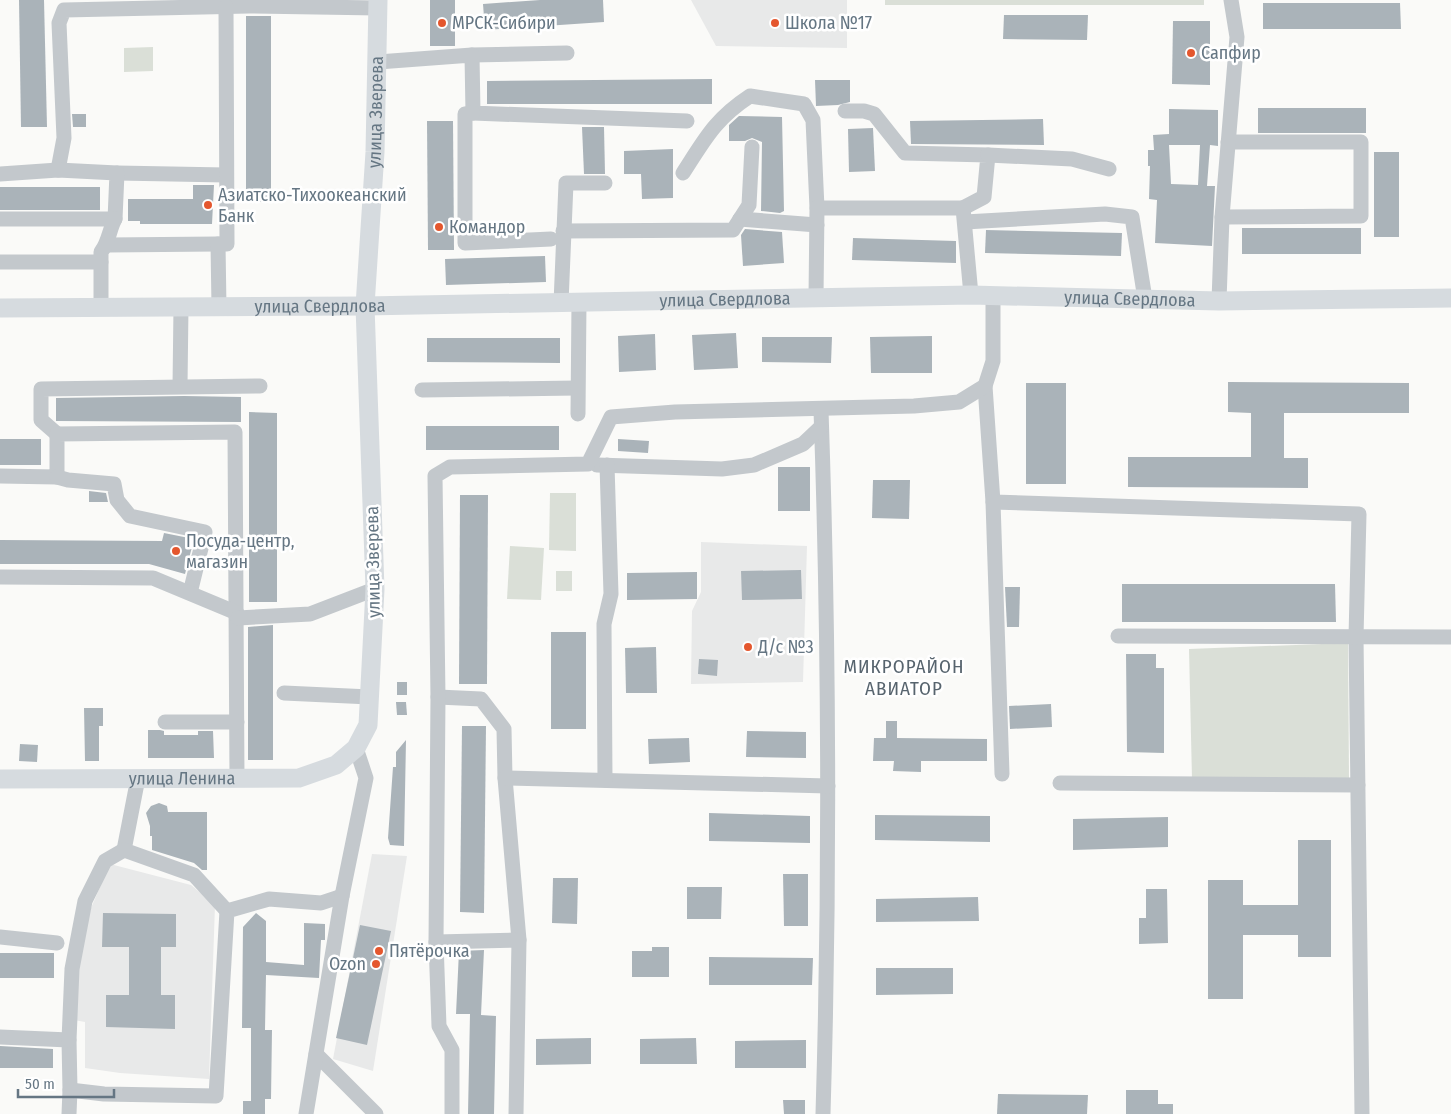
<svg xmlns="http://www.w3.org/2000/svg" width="1451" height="1114" viewBox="0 0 1451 1114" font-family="'Fira Sans Condensed',sans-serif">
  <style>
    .built { fill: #e8e9e9 }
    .green { fill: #dadfd7 }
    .building { fill: #aab3b9; fill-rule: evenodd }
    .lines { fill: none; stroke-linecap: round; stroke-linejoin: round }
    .minor { stroke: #c3c8cc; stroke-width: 15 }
    .major { stroke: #d6dbdf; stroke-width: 19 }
    .poi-dot { fill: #e4572e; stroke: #fff; stroke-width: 2 }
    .labels { text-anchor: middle; stroke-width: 5; stroke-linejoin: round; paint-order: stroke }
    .poi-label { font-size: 18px; fill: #657683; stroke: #fff; text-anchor: start }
    .street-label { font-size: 18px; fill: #657683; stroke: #fff }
    .neighbourhood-label { font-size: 19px; letter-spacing: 1px; fill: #57646e; stroke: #fff }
  </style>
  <rect width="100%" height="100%" fill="#fafaf8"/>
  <g class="built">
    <polygon points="691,0 847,0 847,48 716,46"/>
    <polygon points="701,542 807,546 803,682 691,684 692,611 701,592"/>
    <polygon points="372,854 407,856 373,1071 333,1059"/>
    <polygon points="110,864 191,885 215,905 209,1079 120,1073 85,1068 85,1022 74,1020 75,976 91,908"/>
  </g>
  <g class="green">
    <rect x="885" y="0" width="319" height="5"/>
    <polygon points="153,47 153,71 124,72 124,48"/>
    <polygon points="550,493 576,493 576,551 549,550"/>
    <polygon points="510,546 544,548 541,600 507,599"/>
    <rect x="556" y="571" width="16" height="20"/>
    <polygon points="1348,643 1349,778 1192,779 1189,649"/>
  </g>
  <g class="building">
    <polygon points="19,0 44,0 47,127 21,127"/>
    <rect x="430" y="0" width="25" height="46"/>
    <polygon points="540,0 603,0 604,22 485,30 483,4"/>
    <polygon points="1263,3 1400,3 1401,29 1263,29"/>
    <polygon points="1004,15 1088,15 1087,40 1003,39"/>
    <rect x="246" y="16" width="25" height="186"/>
    <polygon points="1173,21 1210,21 1210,85 1172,84"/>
    <polygon points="712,79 712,104 487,104 487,81"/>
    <polygon points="815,80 850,80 850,102 838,105 816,106"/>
    <rect x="1258" y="108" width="108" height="25"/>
    <path d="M1169,109l49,1v36l-8,-1 -3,41h8l-3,60 -57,-3 2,-43 -8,-1 1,-33h-2v-16h6l-1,-15 16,-1zM1169,145h31l-2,40 -27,-1z"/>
    <polygon points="72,114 86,114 86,127 73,127"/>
    <polygon points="739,116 782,117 784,211 780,213 761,211 762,142 752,138 745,141 729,141 729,125"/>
    <polygon points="1043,119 1044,145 911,144 910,121"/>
    <polygon points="427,121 453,121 454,250 428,250"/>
    <polygon points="582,127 604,127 605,174 584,174"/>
    <polygon points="873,128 875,171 849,172 848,129"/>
    <polygon points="673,149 673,198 642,199 641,174 624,174 624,151"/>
    <rect x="1374" y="152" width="25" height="85"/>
    <polygon points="193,185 214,185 212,224 140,224 140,221 128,221 128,199 193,199"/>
    <rect x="0" y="187" width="100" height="23"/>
    <rect x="1242" y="228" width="119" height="26"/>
    <polygon points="745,229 782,232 784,263 743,266 741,235"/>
    <polygon points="986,230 1122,233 1121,256 985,253"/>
    <polygon points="853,238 956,241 956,263 852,260"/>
    <polygon points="545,256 546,282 446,285 445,259"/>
    <polygon points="736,333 738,368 694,370 692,335"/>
    <polygon points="655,334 656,370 619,372 618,336"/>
    <polygon points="932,336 932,373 871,373 870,337"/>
    <polygon points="762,337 832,337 831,363 762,362"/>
    <polygon points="427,338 560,338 560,363 427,362"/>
    <polygon points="1228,382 1409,383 1409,413 1284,413 1284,458 1308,458 1308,488 1128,487 1128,457 1251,457 1251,413 1228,412"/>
    <rect x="1026" y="383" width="40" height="101"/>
    <polygon points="184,396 241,397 241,422 56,421 56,398"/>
    <polygon points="249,412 277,413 277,602 249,602"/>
    <rect x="426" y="426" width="133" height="24"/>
    <rect x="0" y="439" width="41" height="26"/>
    <polygon points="618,439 649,441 648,453 618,451"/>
    <rect x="778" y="467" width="32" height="44"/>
    <polygon points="873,480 910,480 909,519 872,518"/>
    <polygon points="89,491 106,493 108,502 89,502"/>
    <polygon points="460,495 488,495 487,684 459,684"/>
    <polygon points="164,533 194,539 185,574 149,564 0,564 0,540 162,541"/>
    <polygon points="801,570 802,599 742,600 741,571"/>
    <polygon points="697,572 697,599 627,600 627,573"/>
    <polygon points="1122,584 1335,584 1336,622 1122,622"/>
    <polygon points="1005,587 1020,587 1019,627 1007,627"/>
    <polygon points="273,625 273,760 248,760 248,627"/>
    <rect x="551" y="632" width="35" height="97"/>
    <polygon points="656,647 657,693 626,693 625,648"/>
    <polygon points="1126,654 1156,654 1156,668 1164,668 1164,753 1127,752"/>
    <polygon points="699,659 718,660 717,676 698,674"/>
    <rect x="397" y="682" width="10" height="13"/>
    <polygon points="396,702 406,702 407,715 397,715"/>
    <polygon points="1051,704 1052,727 1010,729 1009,706"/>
    <polygon points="84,708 103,708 103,726 99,726 99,761 85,761"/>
    <polygon points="886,721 897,721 897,738 987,739 987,761 921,761 921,772 893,771 894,761 873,761 874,738 886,738"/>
    <polygon points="462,726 486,726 484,913 460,912"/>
    <polygon points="148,730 160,730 164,731 164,735 198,735 198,731 213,731 214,758 148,758"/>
    <polygon points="747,731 806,732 806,758 746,757"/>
    <polygon points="689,738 690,762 649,764 648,739"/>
    <polygon points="406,740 404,846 390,845 388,838 393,767 396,767 396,752"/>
    <polygon points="20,744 38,745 37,762 19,761"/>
    <polygon points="159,803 167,806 168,812 207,812 207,870 202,870 194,863 152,850 152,836 150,836 150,826 146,813 151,806"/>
    <polygon points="709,813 810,816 810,843 709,841"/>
    <polygon points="875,815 990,816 990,842 875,840"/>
    <polygon points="1168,817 1168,847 1073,850 1073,819"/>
    <polygon points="1298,840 1331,840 1331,957 1298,957 1298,935 1243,935 1243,999 1208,999 1208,880 1243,880 1243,905 1298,905"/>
    <polygon points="783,874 808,874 808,926 784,926"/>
    <polygon points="553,878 578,878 577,924 552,923"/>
    <polygon points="687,887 722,887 721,919 687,919"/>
    <polygon points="1146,889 1167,889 1168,943 1139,944 1139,918 1146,918"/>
    <polygon points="978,897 979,921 876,922 876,899"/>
    <polygon points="103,913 176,914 176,947 161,947 161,995 175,995 175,1029 106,1027 106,995 129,995 129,947 102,947"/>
    <polygon points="256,913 266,921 266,962 304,965 304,923 325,924 325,940 321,940 319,978 266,975 265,1030 272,1030 271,1099 265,1099 265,1114 243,1114 243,1101 251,1101 251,1028 242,1028 243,927"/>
    <polygon points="360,925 391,931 367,1045 336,1038"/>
    <polygon points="652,947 669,947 669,977 632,977 632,951 652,951"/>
    <polygon points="484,950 481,1015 496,1016 494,1114 468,1114 470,1014 456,1014 459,951"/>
    <rect x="0" y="953" width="54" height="25"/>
    <polygon points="709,957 813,958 812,985 709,985"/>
    <polygon points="876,968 953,968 953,994 876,995"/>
    <polygon points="591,1038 591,1064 536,1065 536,1039"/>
    <polygon points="696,1038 697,1064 640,1064 640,1039"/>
    <polygon points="806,1040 806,1068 735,1068 735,1041"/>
    <polygon points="0,1046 53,1049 53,1068 0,1068"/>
    <polygon points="1126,1090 1158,1090 1158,1104 1173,1104 1173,1114 1126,1114"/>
    <polygon points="998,1094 1088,1095 1087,1114 997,1114"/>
    <polygon points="783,1100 805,1100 805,1114 784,1114"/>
  </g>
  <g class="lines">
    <g class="minor">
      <polyline points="472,55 567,53"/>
      <polyline points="378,62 472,55 473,113 687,121"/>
      <polyline points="845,111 864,111 874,114 905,153 988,155 984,197 963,208"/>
      <polyline points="473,113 465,114 465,243 551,239"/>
      <polyline points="988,155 1072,159 1109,169"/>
      <polyline points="58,170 64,138 59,23 64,10 249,6 378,8"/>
      <polyline points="117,173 226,175"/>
      <path d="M683,173c22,-34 32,-54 67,-77l54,8 9,16 4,88"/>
      <polyline points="0,174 58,170 117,173 115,219 0,219"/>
      <polyline points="1222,217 1361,216 1361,142 1228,142"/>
      <polyline points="740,219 817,225"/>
      <polyline points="965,222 1105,214 1132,217 1145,299"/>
      <polyline points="563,231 733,230 749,205 752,147"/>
      <polyline points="107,245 218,244"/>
      <polyline points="0,262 101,262"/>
      <polyline points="816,297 817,208 963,208 971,295"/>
      <polyline points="1219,301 1222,217 1237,37 1231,0"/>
      <polyline points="561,303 566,183 605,183"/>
      <path d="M101,306v-54c8,-10 8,-22 14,-33"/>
      <polyline points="219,307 218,244 227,244 226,7"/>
      <polyline points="180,386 181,307"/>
      <polyline points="985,386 993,502 1359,514 1356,637 1362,1114"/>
      <polyline points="422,390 577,388"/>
      <path d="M821,410c8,234 9,469 2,704"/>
      <polyline points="578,414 579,302"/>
      <polyline points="57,434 41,420 41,389 260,386"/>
      <polyline points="597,465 722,469 754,465 803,444 821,427"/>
      <polyline points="0,476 57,477 57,434 235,432 237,778"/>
      <polyline points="57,477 68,480 114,484 117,500 130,516 205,532 190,593"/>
      <polyline points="993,502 1002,774"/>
      <polyline points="0,577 153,578 237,613"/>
      <polyline points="238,618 310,614 375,589"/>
      <polyline points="1118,636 1451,637"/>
      <polyline points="284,693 370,697"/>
      <polyline points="438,697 481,699 504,729 505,778 519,940"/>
      <polyline points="165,722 237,722"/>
      <polyline points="138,778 124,850 194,875 227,911"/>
      <polyline points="505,778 828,786"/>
      <polyline points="605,780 604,624 611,594 607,465"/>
      <polyline points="1060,783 1358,785"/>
      <polyline points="0,937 57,943"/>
      <polyline points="436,942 519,940 516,1114"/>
      <polyline points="0,1037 69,1040 70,1090 69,1114"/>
      <polyline points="69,1040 72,969 85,901 105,861 124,850"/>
      <polyline points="316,1054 376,1114"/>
      <polyline points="70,1090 104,1094 216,1096 227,911 269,899 321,903 342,896"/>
      <polyline points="306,1114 342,896 366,778 356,748"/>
      <polyline points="452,1114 452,1050 439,1026 436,942 438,697 435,476 450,467 588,464 611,417 675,412 914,406 959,402 985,386 993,361 993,296"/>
    </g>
    <g class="major">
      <path id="s1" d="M0,308l365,-2 606,-11 248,6 232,-3"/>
      <path id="s2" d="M0,779l299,-1 37,-13 20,-17 12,-23 7,-136 -10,-283 10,-154 3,-152"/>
    </g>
  </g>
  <g class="poi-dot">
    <circle cx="442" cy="23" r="5"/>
    <circle cx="775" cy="23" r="5"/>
    <circle cx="1191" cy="53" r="5"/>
    <circle cx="208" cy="205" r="5"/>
    <circle cx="439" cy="227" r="5"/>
    <circle cx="176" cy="551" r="5"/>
    <circle cx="748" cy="647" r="5"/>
    <circle cx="379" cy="951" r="5"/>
    <circle cx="376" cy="964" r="5"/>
  </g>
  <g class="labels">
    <g class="poi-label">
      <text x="452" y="29">МРСК-Сибири</text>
      <text x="785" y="29">Школа №17</text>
      <text x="1201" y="59">Сапфир</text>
      <text x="218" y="201">Азиатско-Тихоокеанский<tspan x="218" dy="21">Банк</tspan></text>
      <text x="449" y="233">Командор</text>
      <text x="186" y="547">Посуда-центр,<tspan x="186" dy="21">магазин</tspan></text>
      <text x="758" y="653">Д/с №3</text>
      <text x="389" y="957">Пятёрочка</text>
      <text x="366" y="970" text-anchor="end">Ozon</text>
    </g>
    <g class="street-label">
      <text dy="6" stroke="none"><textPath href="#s2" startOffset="1004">улица Зверева</textPath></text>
      <text dy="6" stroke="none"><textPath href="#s1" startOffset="725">улица Свердлова</textPath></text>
      <text dy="6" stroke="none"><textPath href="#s1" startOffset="1130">улица Свердлова</textPath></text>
      <text dy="6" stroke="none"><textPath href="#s1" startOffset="320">улица Свердлова</textPath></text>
      <text transform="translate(373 562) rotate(-91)" y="6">улица Зверева</text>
      <text dy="6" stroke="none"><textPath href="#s2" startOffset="182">улица Ленина</textPath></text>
    </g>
    <g class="neighbourhood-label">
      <text x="904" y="673">МИКРОРАЙОН<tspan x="904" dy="22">АВИАТОР</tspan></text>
    </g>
  </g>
  <path d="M18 1089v8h96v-8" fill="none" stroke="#657683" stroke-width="2.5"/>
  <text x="25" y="1089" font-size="15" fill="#657683" stroke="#ffffff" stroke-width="4" paint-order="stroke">50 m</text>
</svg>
